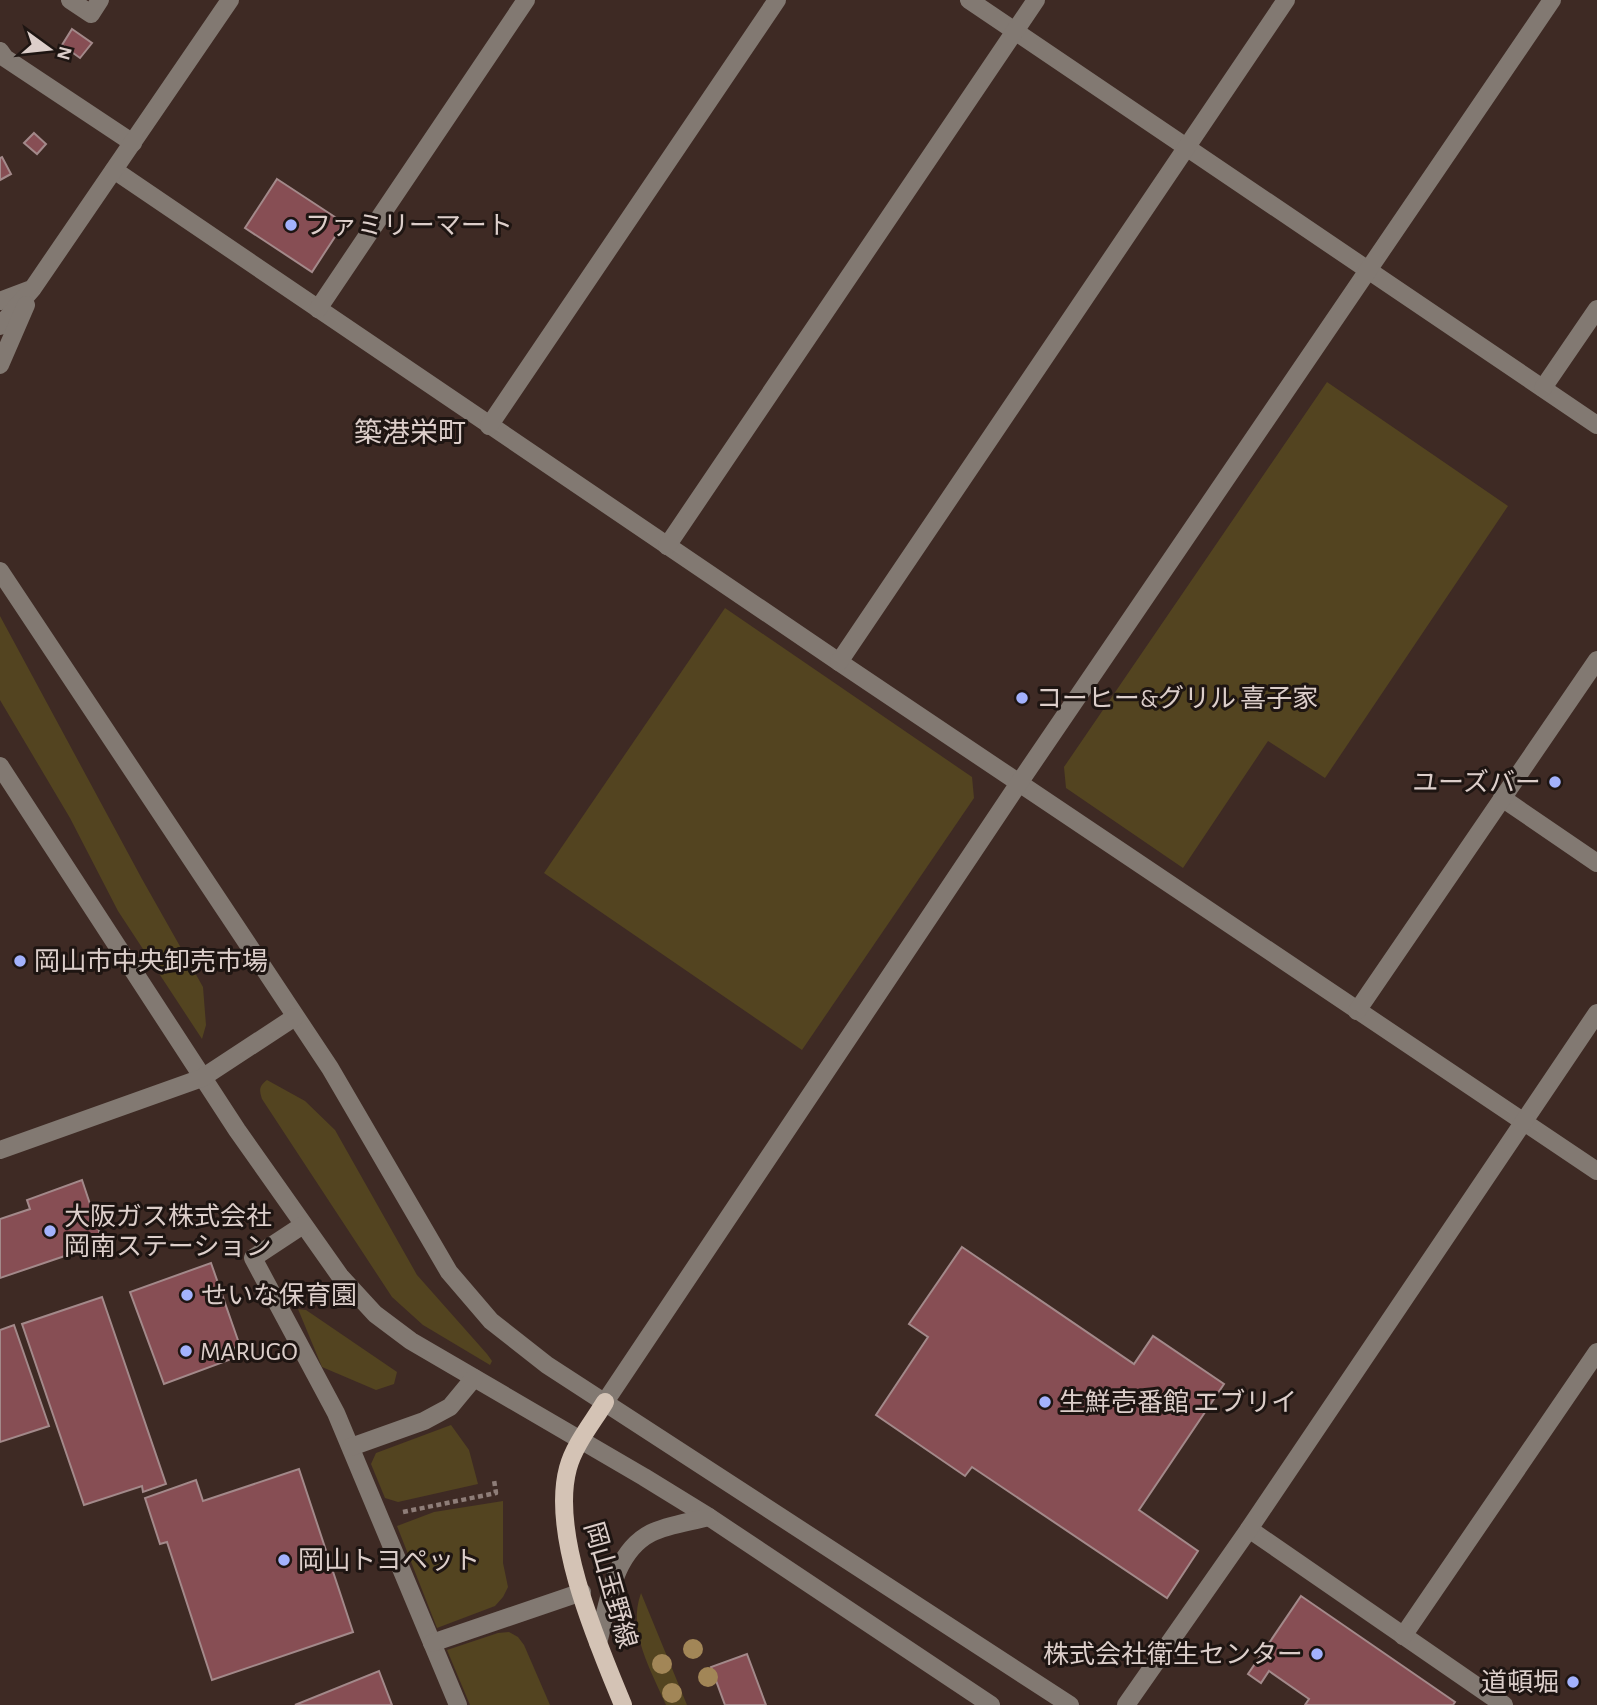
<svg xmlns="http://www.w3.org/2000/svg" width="1597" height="1705" viewBox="0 0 1597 1705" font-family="'Alegreya Sans','Noto Sans JP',sans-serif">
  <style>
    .green { fill: #534420 }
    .building { fill: #874e54; stroke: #a3898a; stroke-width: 2 }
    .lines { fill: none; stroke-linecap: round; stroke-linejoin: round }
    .path { stroke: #8e7d78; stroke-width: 4.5; stroke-dasharray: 5 3.5; stroke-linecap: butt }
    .minor { stroke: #827972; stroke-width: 18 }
    .major { stroke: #d4c3b5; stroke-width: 18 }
    .tree { fill: #a28657 }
    .poi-dot { fill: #a3b2fd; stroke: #1e1512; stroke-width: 2.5 }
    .labels { text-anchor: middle; stroke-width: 6; stroke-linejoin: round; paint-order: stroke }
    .poi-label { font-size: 26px; fill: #dcceca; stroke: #1e1512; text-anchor: start }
    .street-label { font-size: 26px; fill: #dcceca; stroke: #1e1512 }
    .neighbourhood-label { font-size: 28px; fill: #dcceca; stroke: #1e1512 }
  </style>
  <rect width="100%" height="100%" fill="#3e2a24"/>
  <g class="green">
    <polygon points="1327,382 1508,506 1325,778 1268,741 1183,868 1066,788 1064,767"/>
    <polygon points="725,608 972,777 974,798 802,1050 544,873"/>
    <polygon points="0,616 142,879 203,987 206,1025 202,1039 118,911 70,818 0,700"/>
    <path d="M267,1080l38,21 30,29 82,145 70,79 5,7 -2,4 -67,-40 -31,-28 -130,-198c-3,-9 -3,-13 5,-19z"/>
    <polygon points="298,1309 306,1310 397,1372 394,1384 376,1390 322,1367"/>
    <polygon points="451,1425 469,1450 478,1484 398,1502 385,1498 371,1464 376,1453"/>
    <polygon points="503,1501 503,1563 508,1587 503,1597 495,1606 437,1628 397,1526 434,1512"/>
    <path d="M641,1593l46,112h-21c-15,-35 -39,-74 -25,-112z"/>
    <polygon points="509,1632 518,1637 524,1645 550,1705 470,1705 447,1650 498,1633"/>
  </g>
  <g class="building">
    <polygon points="72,29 92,43 80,58 62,45"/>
    <polygon points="34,133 46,144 37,154 24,143"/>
    <polygon points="2,157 11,174 0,180 0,158"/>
    <polygon points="277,179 344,223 312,272 245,228"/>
    <polygon points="82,1180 103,1243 0,1278 0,1219 30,1209 27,1200"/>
    <polygon points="962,1247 1134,1364 1153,1336 1224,1384 1139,1510 1198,1551 1167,1598 972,1467 965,1476 876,1415 928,1337 909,1324"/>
    <polygon points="211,1263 240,1346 234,1348 237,1357 164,1384 130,1292"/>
    <polygon points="102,1297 166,1484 143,1492 142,1486 84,1505 22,1324"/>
    <polygon points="14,1325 49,1426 0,1442 0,1330"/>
    <polygon points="299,1469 353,1632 212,1680 167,1542 160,1544 145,1498 196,1480 203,1501"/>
    <polygon points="1301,1596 1455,1702 1453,1705 1305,1705 1309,1699 1269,1671 1261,1683 1248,1674"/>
    <polygon points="747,1654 766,1705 725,1705 711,1667"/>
    <polygon points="379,1671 392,1705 295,1705"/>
  </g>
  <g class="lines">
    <polyline class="path" points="403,1512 496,1493 494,1480"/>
    <g class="minor">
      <polyline points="70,0 91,14 100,0"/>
      <polyline points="969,0 1597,425"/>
      <polyline points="0,51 5,58 133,143"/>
      <polyline points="114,170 839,662 1597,1171"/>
      <polyline points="0,301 29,290"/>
      <polyline points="318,309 526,0"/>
      <polyline points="0,326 33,288 230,0"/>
      <polyline points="0,365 26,305"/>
      <polyline points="1543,388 1597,309"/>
      <polyline points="489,426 777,0"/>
      <polyline points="667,546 1036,0"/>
      <polyline points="0,571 330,1068 449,1272 491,1321 547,1365 1070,1705"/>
      <polyline points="839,662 1286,0"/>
      <polyline points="0,766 237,1130 340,1276 375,1314 411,1341 644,1477 709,1517 991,1705"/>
      <polyline points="1502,798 1597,863"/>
      <polyline points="1357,1011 1597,660"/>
      <polyline points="0,1150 202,1078 295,1017"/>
      <polyline points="303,1225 253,1258 336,1413 458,1705"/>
      <polyline points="605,1402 1019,783 1552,0"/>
      <polyline points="351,1447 424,1421 450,1407 474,1378"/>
      <polyline points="1249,1529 1504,1705"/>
      <polyline points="1403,1636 1597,1352"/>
      <polyline points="432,1643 582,1592"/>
      <path d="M598,1643c10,-37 14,-90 53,-110 16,-8 39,-11 58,-16"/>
      <polyline points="1126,1705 1249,1529 1597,1013"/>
    </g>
    <path class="major" d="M605,1402c-12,20 -31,43 -37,66 -18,66 29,174 55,237"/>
  </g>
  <g class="tree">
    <circle cx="693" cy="1649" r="10"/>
    <circle cx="662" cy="1664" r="10"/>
    <circle cx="708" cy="1677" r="10"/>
    <circle cx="672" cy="1693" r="10"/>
  </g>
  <g class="poi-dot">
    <circle cx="291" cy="225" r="7"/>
    <circle cx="1022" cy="698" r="7"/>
    <circle cx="1555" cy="782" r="7"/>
    <circle cx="20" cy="961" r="7"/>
    <circle cx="50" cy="1231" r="7"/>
    <circle cx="187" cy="1295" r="7"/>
    <circle cx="186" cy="1351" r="7"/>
    <circle cx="1045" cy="1402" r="7"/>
    <circle cx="284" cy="1560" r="7"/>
    <circle cx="1317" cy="1654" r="7"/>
    <circle cx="1573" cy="1682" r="7"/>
  </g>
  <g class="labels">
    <g class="poi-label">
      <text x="305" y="234">ファミリーマート</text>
      <text x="1036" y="707">コーヒー&amp;グリル 喜子家</text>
      <text x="1541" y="791" text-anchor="end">ユーズバー</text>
      <text x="34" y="970">岡山市中央卸売市場</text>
      <text x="64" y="1225">大阪ガス株式会社<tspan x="64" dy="30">岡南ステーション</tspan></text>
      <text x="201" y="1304">せいな保育園</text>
      <text x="200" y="1360">MARUGO</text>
      <text x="1059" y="1411">生鮮壱番館 エブリイ</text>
      <text x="298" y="1569">岡山トヨペット</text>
      <text x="1303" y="1663" text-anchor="end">株式会社衛生センター</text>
      <text x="1559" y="1691" text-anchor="end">道頓堀</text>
    </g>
    <g class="street-label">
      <text transform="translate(611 1585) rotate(74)" y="9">岡山玉野線</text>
    </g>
    <g class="neighbourhood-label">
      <text x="410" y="442">築港栄町</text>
    </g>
  </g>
  <g transform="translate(49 49) rotate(105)" stroke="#1e1512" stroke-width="5" paint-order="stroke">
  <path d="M0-5L12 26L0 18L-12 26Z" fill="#dcceca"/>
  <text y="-10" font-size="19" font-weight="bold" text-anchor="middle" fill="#dcceca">N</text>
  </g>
</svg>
